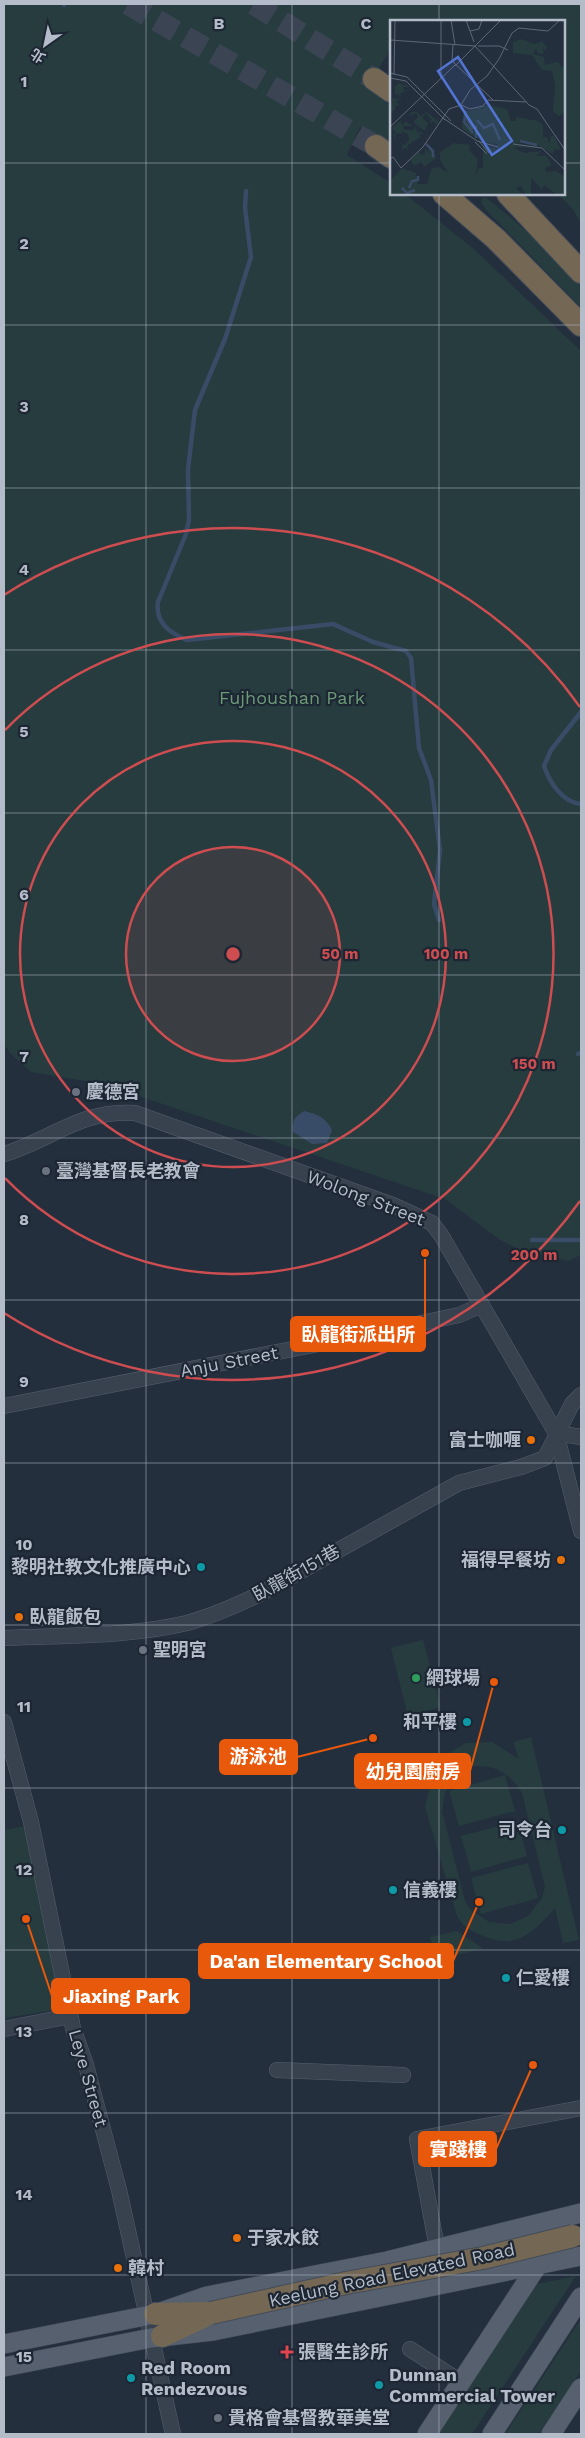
<svg xmlns="http://www.w3.org/2000/svg" width="585" height="2438" viewBox="0 0 585 2438" font-family="'Work Sans','Noto Sans TC',sans-serif">
  <style>
    .green { fill: #263c3f; fill-rule: evenodd }
    .water { fill: #394c67 }
    .lines { fill: none; stroke-linecap: round; stroke-linejoin: round }
    .stream { stroke: #394c67; stroke-width: 4.5 }
    .highway-tunnel { stroke: #3a4453; stroke-width: 22; stroke-dasharray: 22 11; stroke-linecap: butt }
    .minor-casing { stroke: #565f6c; stroke-width: 16 }
    .major-casing { stroke: #414a57; stroke-width: 20 }
    .highway-casing { stroke: #434c59; stroke-width: 24 }
    .minor { stroke: #38414e; stroke-width: 15 }
    .major { stroke: #56606e; stroke-width: 19 }
    .highway { stroke: #746855; stroke-width: 22 }
    .highway-bridge-casing { stroke: #434c59; stroke-width: 24; stroke-linecap: butt }
    .highway-bridge { stroke: #746855; stroke-width: 22 }
    .grid { fill: none; stroke: #b4bcc9; stroke-width: 1; stroke-opacity: 0.55 }
    .ring { fill: none; stroke: #ce4d50; stroke-width: 2.5 }
    .worship-dot { fill: #6b7280; stroke: #1d2633; stroke-width: 2 }
    .food-dot { fill: #e8710a; stroke: #1d2633; stroke-width: 2 }
    .culture-dot { fill: #0f9aa8; stroke: #1d2633; stroke-width: 2 }
    .leisure-dot { fill: #2e9e5b; stroke: #1d2633; stroke-width: 2 }
    .health-dot { fill: #e0444e; stroke: #1d2633; stroke-width: 2 }
    .labels { text-anchor: middle; stroke-width: 4.5; stroke-linejoin: round; paint-order: stroke }
    .park-label { font-size: 18px; fill: #6b9a76; stroke: #1d2633 }
    .poi-label { font-size: 18px; font-weight: bold; fill: #b4bcc9; stroke: #1d2633; text-anchor: start }
    .street-label { font-size: 18px; fill: #b4bcc9; stroke: #1d2633 }
    .inset-river { fill: none; stroke: #394c67; stroke-width: 2.5 }
    .inset-road { fill: none; stroke: #5e6776; stroke-width: 1 }
    .view { fill: #5274d3; fill-opacity: 0.15; stroke: #5274d3; stroke-width: 2.5 }
    .inset-edge { fill: none; stroke: #b4bcc9; stroke-width: 2.5 }
    .grid-label { font-size: 16px; text-anchor: middle; font-weight: bold; fill: #b4bcc9; stroke: #1d2633; stroke-width: 4.5; stroke-linejoin: round; paint-order: stroke }
    .centre { fill: #ce4d50; stroke: #1d2633; stroke-width: 2.5 }
    .ring-label { font-size: 15px; text-anchor: middle; font-weight: bold; fill: #ce4d50; stroke: #1d2633; stroke-width: 4.5; stroke-linejoin: round; paint-order: stroke }
    .leader { fill: none; stroke: #e8590c; stroke-width: 2 }
    .callout-dot { fill: #e8590c; stroke: #1d2633; stroke-width: 2 }
    .callout { fill: #e8590c; stroke: #e8590c; stroke-width: 2 }
    .callout-label { font-size: 19px; text-anchor: middle; font-weight: bold; fill: #fff }
  </style>
  <rect width="100%" height="100%" fill="#242f3e"/>
  <g class="green">
    <polygon points="4,4 581,4 581,223 573,210 558,194 564,194 564,21 391,21 391,48 368,87 391,106 391,146 360,127 347,155 391,183 391,194 405,194 475,250 581,351 581,1255 568,1261 522,1251 499,1239 445,1199 139,1096 102,1095 98,1083 31,1072 10,1053 4,1044"/>
    <path d="M486,197c17,15 91,74 95,91 2,6 0,14 0,19l-95,-97 -5,-7 1,-5z"/>
    <polygon points="423,1640 441,1707 408,1716 391,1648"/>
    <path d="M531,1737l48,203 -16,3 -8,-35c-22,25 -40,43 -74,27 -12,-5 -17,-8 -24,-19l-32,-109 6,-26 18,-28 17,-10 26,-1 27,17 -6,-17zM474,1766c23,-1 36,8 48,27l23,94 -3,11 -14,18 -18,8 -21,-2 -18,-12 -6,-9 -23,-90 3,-18 6,-10 12,-13z"/>
    <polygon points="505,1775 515,1811 459,1826 449,1791"/>
    <polygon points="517,1821 527,1856 471,1872 461,1836"/>
    <polygon points="26,1826 69,2008 4,2018 4,1830"/>
    <polygon points="528,1863 538,1898 481,1914 471,1878"/>
    <polygon points="457,1931 483,1948 437,1961 430,1937"/>
    <polygon points="576,2276 472,2434 437,2434 537,2284"/>
    <polygon points="581,2319 581,2371 539,2434 505,2434"/>
  </g>
  <path class="water" d="M304,1111c14,3 22,7 28,19l-5,13 -15,1 -19,-12c-1,-11 1,-15 11,-21z"/>
  <g class="lines">
    <g class="stream">
      <polyline points="64,4 64,5"/>
      <path d="M246,191l-1,17 6,49 -26,82 -30,71 -7,59 1,51 -3,14 -28,68c-3,21 12,31 29,38l146,-16 40,18 33,9 5,7 8,90 12,32 9,70 -6,54 5,16"/>
      <path d="M581,712l-30,38 -7,16c6,17 18,36 37,38"/>
      <polyline points="578,1054 581,1053"/>
      <polyline points="532,1240 581,1240"/>
    </g>
    <g class="highway-tunnel">
      <polyline points="128,4 376,146"/>
      <polyline points="254,4 374,79"/>
    </g>
    <g class="minor-casing">
      <g id="minor">
        <path d="M4,1154c47,-14 77,-45 131,-41l258,92 39,18 9,12 115,198 25,98"/>
        <polyline points="4,1406 379,1332 459,1315 482,1305"/>
        <polyline points="556,1433 581,1437"/>
        <path d="M4,1638c60,-3 124,-1 183,-15 25,-7 48,-17 71,-28l201,-112 62,-16 24,-9 27,-54 9,-9"/>
        <polyline points="4,1722 31,1822 73,2028 86,2065 119,2190 173,2434"/>
        <polyline points="4,2029 70,2016"/>
        <polyline points="277,2070 403,2075"/>
        <polyline points="437,2248 417,2139 581,2108"/>
        <polyline points="410,2349 461,2382"/>
      </g>
    </g>
    <g class="major-casing">
      <g id="major">
        <polyline points="4,2344 155,2314 207,2296 387,2261 581,2213"/>
        <polyline points="4,2367 151,2338 213,2331 581,2256"/>
        <polyline points="427,2434 541,2260"/>
        <polyline points="492,2434 581,2297"/>
        <polyline points="551,2434 581,2388"/>
      </g>
    </g>
    <g class="highway-casing">
      <g id="highway">
        <polyline points="374,79 391,91"/>
        <polyline points="376,146 391,157"/>
        <polyline points="444,194 496,239 581,325"/>
        <polyline points="508,194 581,272"/>
        <polyline points="155,2314 211,2313"/>
        <polyline points="162,2336 203,2317"/>
      </g>
    </g>
    <use href="#minor" class="minor"/>
    <use href="#major" class="major"/>
    <use href="#highway" class="highway"/>
    <g class="highway-bridge-casing">
      <polyline id="highway-bridge" points="211,2313 346,2283 483,2258 573,2236"/>
    </g>
    <use href="#highway-bridge" class="highway-bridge"/>
  </g>
  <path class="grid" d="M146,4v2430M292,4v2430M439,4v17M4,163h387M564,163h17M439,194v2240M4,325h577M4,488h577M4,650h577M4,813h577M4,975h577M4,1138h577M4,1300h577M4,1463h577M4,1625h577M4,1788h577M4,1950h577M4,2113h577M4,2275h577"/>
  <circle cx="233" cy="954" r="107" fill="#ce4d50" fill-opacity=".12"/>
  <g class="ring">
    <circle cx="233" cy="954" r="107"/>
    <circle cx="233" cy="954" r="213"/>
    <path d="M5 730A320 320 0 1 1 5 1178"/>
    <path d="M580 1201A426 426 0 0 1 4 1313M4 595A426 426 0 0 1 580 707"/>
  </g>
  <g class="worship-dot">
    <circle cx="76" cy="1092" r="5"/>
    <circle cx="46" cy="1171" r="5"/>
    <circle cx="143" cy="1650" r="5"/>
    <circle cx="218" cy="2418" r="5"/>
  </g>
  <g class="food-dot">
    <circle cx="531" cy="1440" r="5"/>
    <circle cx="561" cy="1560" r="5"/>
    <circle cx="19" cy="1617" r="5"/>
    <circle cx="237" cy="2238" r="5"/>
    <circle cx="118" cy="2268" r="5"/>
  </g>
  <g class="culture-dot">
    <circle cx="201" cy="1567" r="5"/>
    <circle cx="467" cy="1722" r="5"/>
    <circle cx="562" cy="1830" r="5"/>
    <circle cx="393" cy="1890" r="5"/>
    <circle cx="506" cy="1978" r="5"/>
    <circle cx="131" cy="2378" r="5"/>
    <circle cx="379" cy="2385" r="5"/>
  </g>
  <circle class="leisure-dot" cx="416" cy="1678" r="5"/>
  <path class="health-dot" d="M284.5 2344.5h5v5h5v5h-5v5h-5v-5h-5v-5h5z"/>
  <g class="labels">
    <g class="park-label">
      <text x="292" y="704">Fujhoushan Park</text>
    </g>
    <g class="poi-label">
      <text x="86" y="1098">慶德宮</text>
      <text x="56" y="1177">臺灣基督長老教會</text>
      <text x="521" y="1446" text-anchor="end">富士咖喱</text>
      <text x="551" y="1566" text-anchor="end">福得早餐坊</text>
      <text x="191" y="1573" text-anchor="end">黎明社教文化推廣中心</text>
      <text x="29" y="1623">臥龍飯包</text>
      <text x="153" y="1656">聖明宮</text>
      <text x="426" y="1684">網球場</text>
      <text x="457" y="1728" text-anchor="end">和平樓</text>
      <text x="552" y="1836" text-anchor="end">司令台</text>
      <text x="403" y="1896">信義樓</text>
      <text x="516" y="1984">仁愛樓</text>
      <text x="247" y="2244">于家水餃</text>
      <text x="128" y="2274">韓村</text>
      <text x="298" y="2358">張醫生診所</text>
      <text x="141" y="2374">Red Room<tspan x="141" dy="21">Rendezvous</tspan></text>
      <text x="389" y="2381">Dunnan<tspan x="389" dy="21">Commercial Tower</tspan></text>
      <text x="228" y="2424">貴格會基督教華美堂</text>
    </g>
    <g class="street-label">
      <text transform="translate(366 1198) rotate(21)" y="6">Wolong Street</text>
      <text transform="translate(229 1362) rotate(-11)" y="6">Anju Street</text>
      <text transform="translate(296 1573) rotate(-29)" y="6">臥龍街151巷</text>
      <text transform="translate(88 2078) rotate(74)" y="6">Leye Street</text>
      <text transform="translate(392 2275) rotate(-12)" y="6">Keelung Road Elevated Road</text>
    </g>
  </g>
  <g transform="translate(390 20)">
    <rect width="175" height="175" fill="#242f3e"/>
    <path d="M131,19l13,5 8,-3 5,6 -3,4 -1,-6v9l-5,-1 -2,-5 -3,6 11,3 1,8 13,-3 4,5 3,-2v46l-6,5 -6,-4 2,-27 -3,-14 -10,-1 -10,-15 -19,-2v-11zM12,61l7,6h-6l1,4 8,-3 -13,6 2,1 -1,4 -7,4 4,-1 2,4 -5,-1 2,3 -6,6 2,-16 8,1 -1,-4 -4,-1 -1,-7 5,-4 7,3zM97,85l20,4 4,12h5v-4l22,4 5,4v12h4l2,6 2,-7h3l7,14 -6,-1 -2,5 -15,-9 -12,-3 -10,1 24,5 -27,-1 11,6 18,-2 -6,5h10l6,9 -7,3 1,4 10,-1 9,6v18h-8l-13,-10 -2,5 -11,-12v17h-5l-5,-9 -5,2 7,7h-133v-14l12,-13 14,5 2,11h9l5,-16 7,-1 9,6 -8,-13v-8l14,-9 16,2 -1,5 9,10 -2,15 3,-7h4v-23l14,4v-5l-14,-2 -21,-13 1,-16zM24,89l7,7 5,-4 2,1 11,9 -5,4 2,-3 -4,-2v3l-3,-3 3,-1 -6,-7 -4,5 6,5 -3,8 -12,-9 5,-5 -1,-4 -5,2 3,3 -5,-4 -4,3 6,-5h4zM11,100v5l5,-3 7,4h-10l1,4h10l1,-4 3,8 1,-3 5,3h-6l3,3 -14,9 2,6 -3,-5 -3,3 -2,-3 2,-1 -2,-3 4,2 4,-5 -1,-6 -7,-3 1,3 -6,-1 -1,6 -2,-4 3,-3 -4,-4zM35,127l4,7 -1,-4 5,-1 3,9 -18,13 6,-4 -3,-5 -7,4 -4,-6 9,-8 3,3 3,-1z" fill="#263c3f"/>
    <path class="inset-river" d="M76,91l-2,11 9,11M75,96l8,13M87,100l7,8 9,-4 7,16M82,106l4,1v11M130,121l17,4M36,124l7,7v6M12,168l5,5 8,-3M19,168l3,-7 6,-1v-4"/>
    <path class="inset-road" d="M61,0l4,25M76,0l8,22M80,11l9,-2 3,-9M0,20l85,6 54,59 8,4 28,41M63,25l-1,16 41,39M88,26h21l9,4M65,46l46,-46M0,53l17,4 44,44M4,55l1,-55M0,58l16,3 39,39M51,58v-58M71,85l9,-15 17,-14 12,-17 13,-26 7,-5 29,3 12,-11M71,85l9,4 13,-3 5,-6 38,2M53,98l34,23 21,6M0,107l65,-62M89,121l10,12M85,122l12,12M123,124l29,4 23,22M0,139l3,-2 8,11 22,-21 26,-38 12,-4"/>
    <path class="view" d="M68,37l54,84 -20,14 -54,-84z"/>
    <rect width="175" height="175" class="inset-edge"/>
  </g>
  <g class="grid-label">
    <text x="219" y="29">B</text>
    <text x="366" y="29">C</text>
    <text x="24" y="87">1</text>
    <text x="24" y="249">2</text>
    <text x="24" y="412">3</text>
    <text x="24" y="575">4</text>
    <text x="24" y="737">5</text>
    <text x="24" y="900">6</text>
    <text x="24" y="1062">7</text>
    <text x="24" y="1225">8</text>
    <text x="24" y="1387">9</text>
    <text x="24" y="1550">10</text>
    <text x="24" y="1712">11</text>
    <text x="24" y="1875">12</text>
    <text x="24" y="2037">13</text>
    <text x="24" y="2200">14</text>
    <text x="24" y="2362">15</text>
  </g>
  <circle cx="233" cy="954" r="8" class="centre"/>
  <g class="ring-label">
    <text x="340" y="959">50 m</text>
    <text x="446" y="959">100 m</text>
    <text x="534" y="1069">150 m</text>
    <text x="534" y="1260">200 m</text>
  </g>
  <path class="leader" d="M425 1253L425 1334M373 1738L297 1757M494 1682L470 1771M479 1902L453 1961M26 1919L52 1996M533 2065L496 2149"/>
  <g class="callout-dot">
    <circle cx="425" cy="1253" r="5"/>
    <circle cx="373" cy="1738" r="5"/>
    <circle cx="494" cy="1682" r="5"/>
    <circle cx="479" cy="1902" r="5"/>
    <circle cx="26" cy="1919" r="5"/>
    <circle cx="533" cy="2065" r="5"/>
  </g>
  <g class="callout">
    <rect x="291" y="1317" width="134" height="34" rx="5"/>
    <rect x="220" y="1740" width="77" height="34" rx="5"/>
    <rect x="355" y="1754" width="115" height="34" rx="5"/>
    <rect x="199" y="1944" width="254" height="34" rx="5"/>
    <rect x="52" y="1979" width="137" height="34" rx="5"/>
    <rect x="419" y="2132" width="77" height="34" rx="5"/>
  </g>
  <g class="callout-label">
    <text x="358" y="1341">臥龍街派出所</text>
    <text x="258" y="1763">游泳池</text>
    <text x="413" y="1778">幼兒園廚房</text>
    <text x="326" y="1968">Da'an Elementary School</text>
    <text x="121" y="2003">Jiaxing Park</text>
    <text x="458" y="2156">實踐樓</text>
  </g>
  <rect width="585" height="2438" fill="none" stroke="#b4bcc9" stroke-width="10"/>
  <g transform="translate(45 45) rotate(213)" stroke="#1d2633" stroke-width="4" paint-order="stroke">
  <path d="M0-4L9 19L0 12L-9 19Z" fill="#b4bcc9"/>
  <text y="-8" font-size="14" font-weight="bold" text-anchor="middle" fill="#b4bcc9">北</text>
  </g>
</svg>
